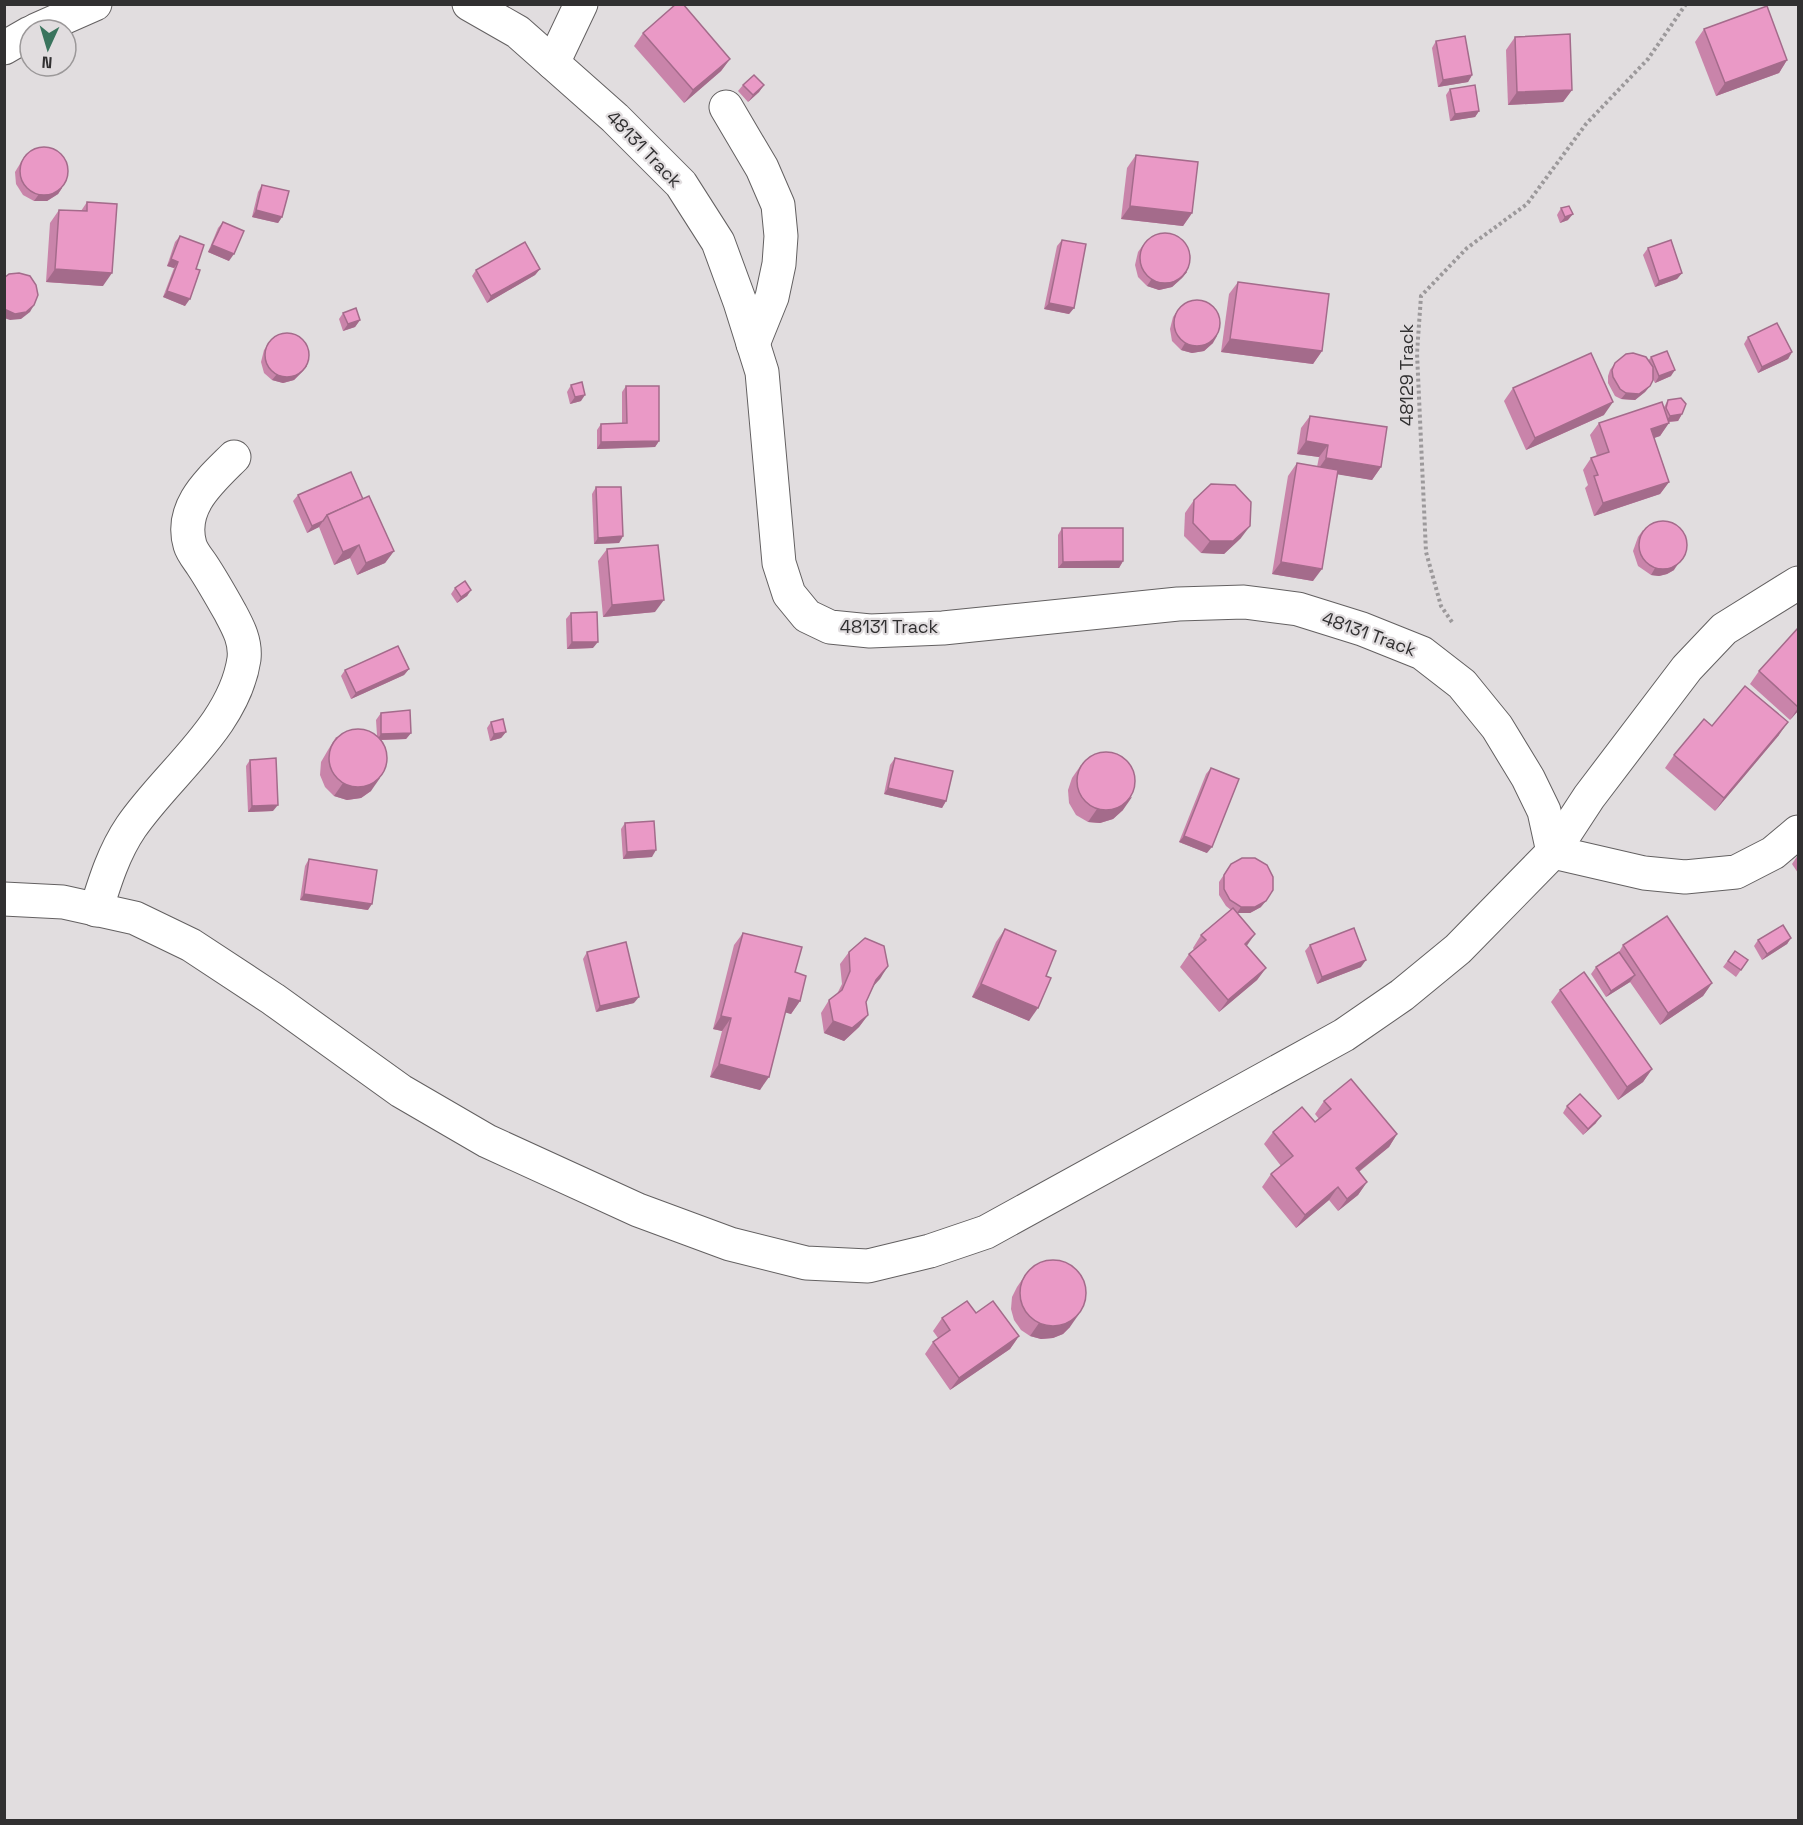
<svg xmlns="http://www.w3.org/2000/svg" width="1803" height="1825" viewBox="0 0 1803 1825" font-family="'Space Grotesk',sans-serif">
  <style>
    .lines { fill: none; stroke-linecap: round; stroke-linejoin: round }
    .minor-casing { stroke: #636061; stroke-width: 35 }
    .path { stroke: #9c999b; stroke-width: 4; stroke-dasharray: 3 3; stroke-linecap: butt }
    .minor { stroke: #fff; stroke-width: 33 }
    .wall { fill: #c984aa }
    .shaded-wall { fill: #a46b8b }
    .building { fill: #ea99c6; stroke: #a46b8b; stroke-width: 1.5 }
    .labels { text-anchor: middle; stroke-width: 4.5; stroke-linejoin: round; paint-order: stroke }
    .street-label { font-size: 18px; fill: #313031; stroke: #e1dddf }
  </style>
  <rect width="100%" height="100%" fill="#e1dddf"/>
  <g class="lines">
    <g class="minor-casing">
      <g id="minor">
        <polyline points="469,4 518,32 615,118 681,184 718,242 740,302 762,372 779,563 789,594 807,616 830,627 870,631 943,628 1178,604 1244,602 1298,609 1362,629 1422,653 1462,684 1497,727 1528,778 1544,811 1553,852 1644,873 1685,877 1736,872 1773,853 1798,832"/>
        <polyline points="36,30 95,4"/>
        <polyline points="4,48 30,33"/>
        <polyline points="553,63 581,4"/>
        <polyline points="726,107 762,168 778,205 781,236 779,264 772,297 753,344"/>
        <polyline points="4,899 63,902 135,918 191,945 273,999 401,1091 487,1141 638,1210 730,1244 806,1263 868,1266 930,1251 986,1232 1344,1035 1402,995 1458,949 1553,852 1589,797 1687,668 1724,629 1798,583"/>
        <path d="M96,910c9,-29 18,-58 35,-83 37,-54 103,-101 113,-168 2,-18 -6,-32 -14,-47 -9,-16 -18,-32 -28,-47 -4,-6 -10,-13 -12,-20 -11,-38 20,-64 44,-88"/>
      </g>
    </g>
    <polyline class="path" points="1452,622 1441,606 1426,552 1417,353 1421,296 1467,248 1527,204 1586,124 1648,59 1686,4"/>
    <use href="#minor" class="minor"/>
  </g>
  <g class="wall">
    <polygon points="1704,29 1787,60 1779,73 1716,96 1695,42"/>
    <polygon points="643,33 730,59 721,71 684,103 634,46"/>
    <polygon points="1515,37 1572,90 1563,102 1508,105 1506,50"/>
    <polygon points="1436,41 1472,75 1468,82 1438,87 1432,48"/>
    <polygon points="743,85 764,85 759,92 748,102 738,91"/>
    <polygon points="1450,89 1479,111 1475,117 1450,121 1446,95"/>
    <polygon points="26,154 62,188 58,194 47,201 34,201 23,195 16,184 15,172"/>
    <polygon points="1136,155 1192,213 1183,226 1121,219 1127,168"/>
    <polygon points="262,185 282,217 278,223 252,217 258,192"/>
    <polygon points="87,202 103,286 46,282 50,223 59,210 81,211"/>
    <polygon points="1561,208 1568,220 1560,223 1557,215"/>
    <polygon points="223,222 229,261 208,252 218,228"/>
    <polygon points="180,236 196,269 185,306 163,297 174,268 167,266 175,242"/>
    <polygon points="1062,240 1074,308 1069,314 1044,309 1057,246"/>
    <polygon points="1143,245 1187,272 1182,278 1172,287 1159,290 1147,286 1138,277 1135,265 1138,252"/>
    <polygon points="1648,248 1682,273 1677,279 1655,287 1643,255"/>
    <polygon points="540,269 535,275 487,303 472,276 476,270"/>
    <polygon points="1238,282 1322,351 1313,364 1221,352 1229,294"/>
    <polygon points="1178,310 1213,343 1204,351 1192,353 1181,350 1172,341 1170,329 1173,317"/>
    <polygon points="343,313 360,320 355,327 343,331 339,319"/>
    <polygon points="1748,337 1792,352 1788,359 1758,373 1744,344"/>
    <polygon points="268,344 307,366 302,372 294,380 283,383 272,380 264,373 261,362 264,350"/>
    <polygon points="1651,357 1671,376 1655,383 1653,379 1650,386 1645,392 1635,400 1621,399 1615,396 1608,383 1608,376 1610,370 1615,363 1648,361"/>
    <polygon points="571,385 581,401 570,404 567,392"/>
    <polygon points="626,386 659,441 655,447 597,449 597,430 601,424 622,423 622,392"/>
    <polygon points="1513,388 1604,415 1526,450 1504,401"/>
    <polygon points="1668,400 1682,414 1678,421 1669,422 1660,436 1654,438 1669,482 1660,494 1594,516 1585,488 1588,485 1583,470 1591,458 1597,456 1590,435 1599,423 1664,407"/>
    <polygon points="1310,416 1381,467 1372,480 1338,474 1313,581 1272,574 1288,476 1297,463 1317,467 1319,457 1297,454 1301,428"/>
    <polygon points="596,487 623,536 619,543 594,544 592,494"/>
    <polygon points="298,495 363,499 394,551 385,563 357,575 350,558 334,565 319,527 307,533 293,501"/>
    <polygon points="1194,500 1241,538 1224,554 1201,553 1184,536 1185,513"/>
    <polygon points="1062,528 1123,561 1119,568 1058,568 1058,535"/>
    <polygon points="1643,530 1674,570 1667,574 1659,576 1651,575 1638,566 1633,551 1638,537"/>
    <polygon points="607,549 655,612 603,617 598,561"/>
    <polygon points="455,588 471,590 467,596 457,603 451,594"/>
    <polygon points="571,613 593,648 567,649 566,619"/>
    <polygon points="1798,628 1798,711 1790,720 1750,684 1759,671"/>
    <polygon points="409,669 404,675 351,699 341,676 345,670"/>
    <polygon points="381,713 411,733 406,739 382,740 371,791 361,798 347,800 334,796 325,787 320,775 321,762 328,750 336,737 377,735 376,720"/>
    <polygon points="491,722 506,732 501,738 490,741 487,728"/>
    <polygon points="1712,726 1779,735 1715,811 1665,768 1674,755"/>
    <polygon points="895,758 946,801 942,808 884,794 890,765"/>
    <polygon points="250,760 273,811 248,812 246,766"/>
    <polygon points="1081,765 1123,810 1113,819 1100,823 1088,822 1076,815 1069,803 1068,790 1072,778"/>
    <polygon points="1211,768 1207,853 1179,842 1206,774"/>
    <polygon points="625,823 652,857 623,859 621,829"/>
    <polygon points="1798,855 1798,873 1792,864"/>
    <polygon points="309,859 368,910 300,900 305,866"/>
    <polygon points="1231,864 1261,907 1250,913 1237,913 1247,946 1266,968 1257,980 1219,1012 1180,967 1189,954 1194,950 1193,948 1201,935 1231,910 1226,906 1219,895 1219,882"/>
    <polygon points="1005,929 1046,976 1029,1021 972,997 996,942"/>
    <polygon points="743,933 795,972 800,1001 791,1014 785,1012 760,1090 710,1077 722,1031 713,1029 734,945"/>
    <polygon points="1791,938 1787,944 1762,960 1754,946 1758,940"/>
    <polygon points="1310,945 1361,967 1317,984 1305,951"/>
    <polygon points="1623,945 1712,983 1703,996 1660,1025 1630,982 1606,997 1591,974 1596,967 1619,952"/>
    <polygon points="1735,951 1748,960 1736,977 1723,967"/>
    <polygon points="587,952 634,1003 596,1012 583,959"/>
    <polygon points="849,952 888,966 874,985 866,1002 868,1015 859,1027 844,1041 824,1033 821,1013 829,1000 837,994 842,984 840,964"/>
    <polygon points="1560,990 1652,1069 1643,1082 1618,1100 1551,1002"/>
    <polygon points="1324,1101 1397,1134 1389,1147 1359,1172 1367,1182 1358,1195 1338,1211 1329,1200 1296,1228 1262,1187 1271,1174 1281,1166 1264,1144 1273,1132 1315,1122 1319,1119 1315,1114"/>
    <polygon points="1567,1106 1596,1123 1583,1135 1563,1113"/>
    <polygon points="1026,1274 1070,1327 1063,1334 1053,1338 1041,1339 1030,1336 1021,1330 1014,1320 1011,1309 1012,1297 1017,1287"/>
    <polygon points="976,1313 1019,1336 1010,1349 950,1390 925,1354 933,1342 938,1338 933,1331 942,1318"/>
  </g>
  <g class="shaded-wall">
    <polygon points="730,59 721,71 684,103 693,90"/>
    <polygon points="1787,60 1779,73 1716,96 1725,83"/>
    <polygon points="1472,75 1468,82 1438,87 1443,80"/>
    <polygon points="764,85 759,92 748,102 753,95"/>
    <polygon points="1572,90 1563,102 1508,105 1517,92"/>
    <polygon points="1479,111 1475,117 1450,121 1455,114"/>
    <polygon points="62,188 58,194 47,201 34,201 39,194"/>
    <polygon points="1130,206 1192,213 1183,226 1121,219"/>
    <polygon points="256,210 282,217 278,223 252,217"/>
    <polygon points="1573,214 1568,220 1560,223 1565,217"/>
    <polygon points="212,245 234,254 229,261 208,252"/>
    <polygon points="171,259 178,262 174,268 167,266"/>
    <polygon points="55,269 112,273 103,286 46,282"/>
    <polygon points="540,269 535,275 487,303 491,296"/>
    <polygon points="1187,272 1182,278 1172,287 1159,290 1147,286 1151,280"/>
    <polygon points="1682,273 1677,279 1655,287 1659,281"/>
    <polygon points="167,291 190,299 185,306 163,297"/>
    <polygon points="1049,303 1074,308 1069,314 1044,309"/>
    <polygon points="34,305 30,312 21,319 10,320 4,318 5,310"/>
    <polygon points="360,320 355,327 343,331 348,324"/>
    <polygon points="1217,336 1213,343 1204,351 1192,353 1181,350 1185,343"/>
    <polygon points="1230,339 1322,351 1313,364 1221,352"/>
    <polygon points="1792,352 1788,359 1758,373 1762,367"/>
    <polygon points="307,366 302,372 294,380 283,383 272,380 277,374"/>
    <polygon points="1675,370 1671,376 1655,383 1659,376"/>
    <polygon points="1650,386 1645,392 1635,400 1621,399 1626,393"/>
    <polygon points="585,395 581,401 570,404 575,397"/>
    <polygon points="1613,402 1604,415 1526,450 1535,438"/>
    <polygon points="1682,414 1678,421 1665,422 1670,416"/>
    <polygon points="1669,423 1660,436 1642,442 1651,429"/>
    <polygon points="659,441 655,447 597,449 601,442"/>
    <polygon points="1306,441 1328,445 1319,457 1297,454"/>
    <polygon points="1326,458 1381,467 1372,480 1317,471"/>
    <polygon points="1669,482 1660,494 1594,516 1603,503"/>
    <polygon points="323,521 319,527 307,533 312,526"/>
    <polygon points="1250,526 1241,538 1224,554 1201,553 1210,541"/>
    <polygon points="623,536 619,543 594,544 598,538"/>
    <polygon points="359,545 350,558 334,565 343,552"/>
    <polygon points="394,551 385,563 357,575 366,563"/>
    <polygon points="1123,561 1119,568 1058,568 1063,562"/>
    <polygon points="1281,562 1322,569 1313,581 1272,574"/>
    <polygon points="1678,564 1674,570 1667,574 1659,576 1651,575 1655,568"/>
    <polygon points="471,590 467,596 457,603 461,597"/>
    <polygon points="664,600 655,612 603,617 612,605"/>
    <polygon points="572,642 598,642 593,648 567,649"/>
    <polygon points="409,669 404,675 351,699 356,693"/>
    <polygon points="1798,708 1798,711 1790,720"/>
    <polygon points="1788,722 1779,735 1715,811 1724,798"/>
    <polygon points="506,732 501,738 490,741 494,734"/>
    <polygon points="411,733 406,739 377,740 381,734"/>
    <polygon points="380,778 371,791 361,798 347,800 334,796 343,783"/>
    <polygon points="888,788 946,801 942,808 884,794"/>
    <polygon points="1132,797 1123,810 1113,819 1100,823 1088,822 1097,809"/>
    <polygon points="278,805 273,811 248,812 252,806"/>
    <polygon points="1184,836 1212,847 1207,853 1179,842"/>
    <polygon points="656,850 652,857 623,859 627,852"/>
    <polygon points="304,894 372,904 368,910 300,900"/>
    <polygon points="1266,901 1261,907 1250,913 1237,913 1241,907"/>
    <polygon points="1255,934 1246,947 1245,944"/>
    <polygon points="1791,938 1787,944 1762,960 1767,954"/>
    <polygon points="1366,960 1361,967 1317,984 1322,977"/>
    <polygon points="888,966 880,979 867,993 876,980"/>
    <polygon points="1266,968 1257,980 1219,1012 1228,1000"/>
    <polygon points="1635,975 1630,982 1606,997 1611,991"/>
    <polygon points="1712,983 1703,996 1660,1025 1668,1013"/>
    <polygon points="981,984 1038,1008 1029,1021 972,997"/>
    <polygon points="639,997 634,1003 596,1012 600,1006"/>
    <polygon points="789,998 800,1001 791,1014 780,1011"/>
    <polygon points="868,1015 859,1027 844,1041 824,1033 833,1021"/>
    <polygon points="721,1016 731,1018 722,1031 713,1029"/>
    <polygon points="719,1064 769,1077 760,1090 710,1077"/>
    <polygon points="1652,1069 1643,1082 1618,1100 1627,1087"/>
    <polygon points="1601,1116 1596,1123 1583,1135 1588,1129"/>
    <polygon points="1397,1134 1389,1147 1347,1181 1356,1168"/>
    <polygon points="1367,1182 1358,1195 1338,1211 1347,1199"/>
    <polygon points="1338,1187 1329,1200 1296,1228 1305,1215"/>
    <polygon points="1079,1314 1070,1327 1063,1334 1053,1338 1041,1339 1030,1336 1039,1323"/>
    <polygon points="1019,1336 1010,1349 950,1390 959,1378"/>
  </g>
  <g class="building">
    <polygon points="676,4 683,4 730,59 693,90 643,33"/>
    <polygon points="1767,6 1787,60 1725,83 1704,29"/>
    <polygon points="1570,34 1572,90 1517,92 1515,37"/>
    <polygon points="1465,36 1472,75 1443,80 1436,41"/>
    <polygon points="754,75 764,85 753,95 743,85"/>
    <polygon points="1475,85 1479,111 1455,114 1450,89"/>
    <circle cx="44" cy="171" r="24"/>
    <polygon points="1136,155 1198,162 1192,213 1130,206"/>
    <polygon points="262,185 289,191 282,217 256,210"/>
    <polygon points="87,202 117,204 112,273 55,269 59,210 87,211"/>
    <polygon points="1569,206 1573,214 1565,217 1561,208"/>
    <polygon points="223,222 244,231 234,254 212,245"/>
    <circle cx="1165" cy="258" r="25"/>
    <polygon points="180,236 204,245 196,269 200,270 190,299 167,291 178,262 171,259"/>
    <polygon points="1062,240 1086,244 1074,308 1049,303"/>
    <polygon points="1671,240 1682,273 1659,281 1648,248"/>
    <polygon points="525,242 540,269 491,296 476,270"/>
    <polygon points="19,273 30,276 36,285 38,295 34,305 26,312 15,314 4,309 4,278 9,274"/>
    <polygon points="1238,282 1329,294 1322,351 1230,339"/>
    <circle cx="1197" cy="323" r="23"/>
    <polygon points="356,308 360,320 348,324 343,313"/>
    <polygon points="1777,323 1792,352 1762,367 1748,337"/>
    <circle cx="287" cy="355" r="22"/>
    <polygon points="1667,351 1675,370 1659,376 1651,357"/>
    <polygon points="1591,353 1613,402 1535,438 1513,388"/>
    <polygon points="1633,353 1646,357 1653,367 1653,380 1650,386 1639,394 1626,393 1620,389 1613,377 1612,370 1615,363 1626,354"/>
    <polygon points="582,382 585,395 575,397 571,385"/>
    <polygon points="626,386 659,386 659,441 601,442 601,424 627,423"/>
    <polygon points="1681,398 1686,404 1682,414 1670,416 1666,408 1668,400"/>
    <polygon points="1662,402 1669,423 1651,429 1669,482 1603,503 1594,476 1598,475 1591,458 1609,452 1599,423"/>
    <polygon points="1310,416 1387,427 1381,467 1326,458 1328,445 1306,441"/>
    <polygon points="1297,463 1338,470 1322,569 1281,562"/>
    <polygon points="351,472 363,499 327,515 323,521 312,526 298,495"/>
    <polygon points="1211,484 1235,485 1251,502 1250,526 1233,541 1210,541 1193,523 1194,500"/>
    <polygon points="596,487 621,487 623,536 598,538"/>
    <polygon points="369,496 394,551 366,563 359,545 343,552 327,515"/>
    <circle cx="1663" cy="545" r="24"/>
    <polygon points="1062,528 1123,528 1123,561 1063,562"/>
    <polygon points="658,545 664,600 612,605 607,549"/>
    <polygon points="465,581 471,590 461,597 455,588"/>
    <polygon points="597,612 598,642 572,642 571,613"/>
    <polygon points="1798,628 1798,707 1759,671"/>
    <polygon points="398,646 409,669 356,693 345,670"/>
    <polygon points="1745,686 1788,722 1724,798 1674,755 1704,719 1712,726"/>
    <polygon points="410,710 411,733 381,734 381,713"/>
    <polygon points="503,719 506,732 494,734 491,722"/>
    <circle cx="358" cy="758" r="29"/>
    <circle cx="1106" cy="781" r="29"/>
    <polygon points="276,758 278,805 252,806 250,760"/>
    <polygon points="895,758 953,771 946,801 888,788"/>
    <polygon points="1211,768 1239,779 1212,847 1184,836"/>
    <polygon points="654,821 656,850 627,852 625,823"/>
    <polygon points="1242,858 1255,858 1267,865 1273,877 1273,890 1266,901 1255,907 1241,907 1230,900 1224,889 1224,875 1231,864"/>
    <polygon points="309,859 377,870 372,904 304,894"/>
    <polygon points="1233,908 1255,934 1245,944 1266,968 1228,1000 1189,954 1206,940 1201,935"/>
    <polygon points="1667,916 1712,983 1668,1013 1623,945"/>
    <polygon points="1783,925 1791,938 1767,954 1758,940"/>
    <polygon points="1354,928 1366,960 1322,977 1310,945"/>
    <polygon points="1005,929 1056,951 1046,976 1051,978 1038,1008 981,984"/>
    <polygon points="743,933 802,947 795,972 806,976 800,1001 789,998 769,1077 719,1064 731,1018 721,1016"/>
    <polygon points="865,938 884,946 888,966 876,980 866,1002 868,1015 852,1028 833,1021 829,1000 842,990 850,971 849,952"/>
    <polygon points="626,942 639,997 600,1006 587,952"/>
    <polygon points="1735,951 1748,960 1741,970 1728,961"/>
    <polygon points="1619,952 1635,975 1611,991 1596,967"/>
    <polygon points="1584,972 1652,1069 1627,1087 1560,990"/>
    <polygon points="1351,1079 1397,1134 1356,1168 1367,1182 1347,1199 1338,1187 1305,1215 1271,1174 1293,1156 1273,1132 1302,1107 1315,1122 1331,1109 1324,1101"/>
    <polygon points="1580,1094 1601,1116 1588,1129 1567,1106"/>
    <circle cx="1053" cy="1293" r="33"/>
    <polygon points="967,1301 976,1313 993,1301 1019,1336 959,1378 933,1342 950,1330 942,1318"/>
  </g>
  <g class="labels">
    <g class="street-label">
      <text transform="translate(644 149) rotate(46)" y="6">48131 Track</text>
      <text transform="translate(1407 375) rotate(-90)" y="6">48129 Track</text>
      <text x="889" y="633">48131 Track</text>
      <text transform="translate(1369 634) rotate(20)" y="6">48131 Track</text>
    </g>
  </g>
  <rect width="1803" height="1825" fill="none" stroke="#313031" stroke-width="12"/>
  <g transform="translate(48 48) rotate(184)"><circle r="28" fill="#e1dddf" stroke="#9b9899" stroke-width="1.5"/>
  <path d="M0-4.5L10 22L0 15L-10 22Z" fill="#3a745d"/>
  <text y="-9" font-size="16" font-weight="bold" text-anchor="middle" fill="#313031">N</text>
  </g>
</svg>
